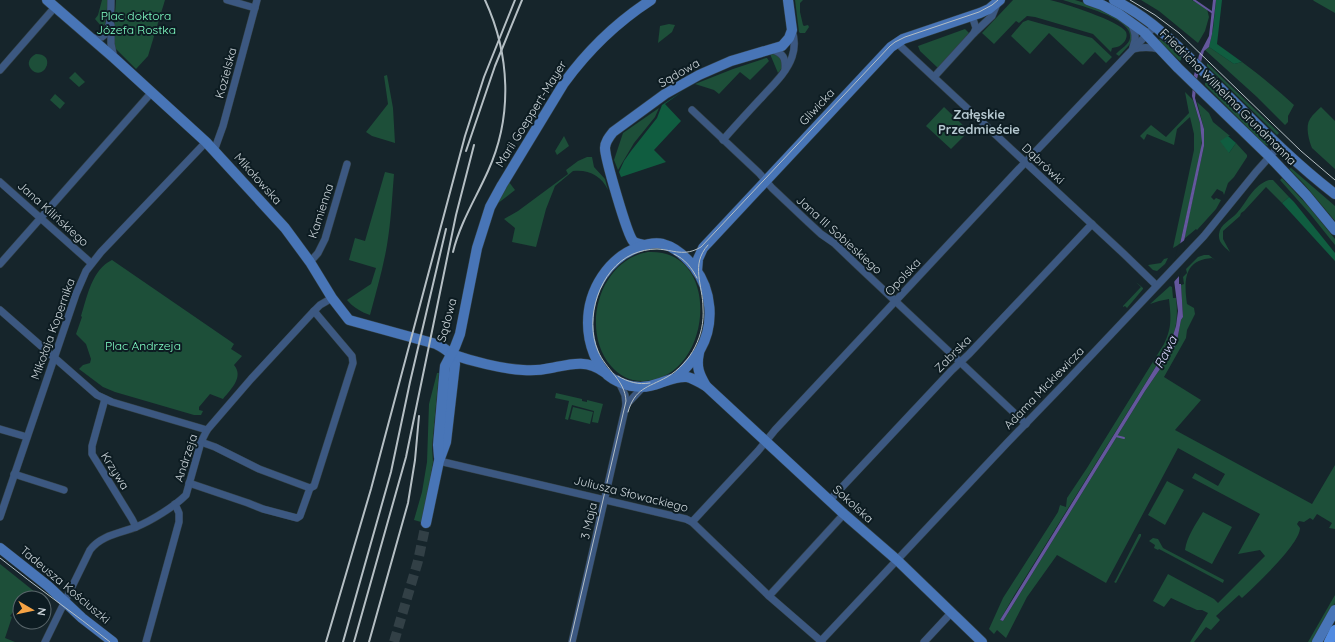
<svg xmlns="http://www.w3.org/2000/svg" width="1335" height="642" viewBox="0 0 1335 642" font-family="Quicksand,sans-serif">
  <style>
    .green { fill: #1d4f39 }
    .forest { fill: #105d40 }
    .water { fill: #64579d }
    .pier { fill: #16252b }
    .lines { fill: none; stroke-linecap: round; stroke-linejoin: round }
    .stream { stroke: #64579d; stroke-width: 2 }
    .secondary-tunnel { stroke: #324046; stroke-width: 10; stroke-dasharray: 10 5; stroke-linecap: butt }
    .street-casing { stroke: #334147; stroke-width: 8 }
    .secondary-casing { stroke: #334147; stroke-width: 11 }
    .primary-casing { stroke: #334147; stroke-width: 11 }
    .street { stroke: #3c5881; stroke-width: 7 }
    .secondary { stroke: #4875b7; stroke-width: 10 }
    .primary { stroke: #518be1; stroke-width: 10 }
    .tram { stroke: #b5bfc4; stroke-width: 1 }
    .rail { stroke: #b5bfc4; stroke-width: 2 }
    .labels { text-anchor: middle; stroke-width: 4; stroke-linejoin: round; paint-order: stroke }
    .park-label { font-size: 12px; fill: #81fec5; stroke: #0d1c22 }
    .street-label { font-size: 12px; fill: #ced7dc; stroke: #0d1c22 }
    .neighbourhood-label { font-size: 13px; font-weight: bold; fill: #b5c8d0; stroke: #0d1c22 }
    .water-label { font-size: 13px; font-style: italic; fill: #dbd6ff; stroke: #0d1c22 }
  </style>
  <rect width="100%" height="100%" fill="#16252b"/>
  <g class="green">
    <polygon points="102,0 108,0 105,24 102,27 95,19 98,15"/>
    <polygon points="116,0 165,0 148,56 136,69 113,46"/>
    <polygon points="795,0 803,0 800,3 800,12 803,25 804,26 808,25 809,27 805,33 800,33 799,32"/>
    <path d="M1013,0c11,0 25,0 37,0 13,3 70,21 76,32 2,5 -1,10 -5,13 -2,2 -6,2 -9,3l-1,4 -18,-18 -58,-17 -8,-1 -8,7 -3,-2 -22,23 -12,-11z"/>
    <path d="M1063,0h12l16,5 36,19 6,11 -2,8 -12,13 -3,-2c5,-6 13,-9 14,-16 4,-20 -53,-33 -67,-38z"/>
    <polygon points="1141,0 1192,0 1207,9 1209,17 1205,31 1198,43 1159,11"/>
    <polygon points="1313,0 1335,0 1335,13 1314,1"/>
    <polygon points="1028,20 1092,38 1112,57 1106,63 1095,52 1083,65 1049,33 1030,54 1011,36 1023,22"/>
    <polygon points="669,24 675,25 672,32 658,43 660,26"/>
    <polygon points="965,29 969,33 938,68 920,51 918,46"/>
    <polygon points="1160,39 1168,45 1182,58 1180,61 1158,40"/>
    <path d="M1209,47l25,17 8,-2c18,13 35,28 52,43l-6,11v6l-3,3 -28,-28 -52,-47z"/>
    <path d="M36,54c22,0 7,29 -5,15 -5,-6 -1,-12 5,-15z"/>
    <polygon points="770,54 777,54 781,59 782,68 778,73"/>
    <polygon points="766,58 767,58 769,61 750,80 740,72 719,94 714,90 695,84 733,69"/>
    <polygon points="1207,63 1279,133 1277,135 1207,66"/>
    <polygon points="75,72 85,82 79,87 69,78"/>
    <polygon points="387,75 393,108 395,143 372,136 366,132 388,104 384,76"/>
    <polygon points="1205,81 1266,141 1268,146 1264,144 1205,85"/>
    <polygon points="1185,92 1193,100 1200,123 1202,137 1201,151 1180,244 1173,248 1194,150 1194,134 1190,117 1177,129 1174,145 1147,134 1144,140 1140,136 1151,125 1166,137 1189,113"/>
    <polygon points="55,94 65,103 60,109 50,100"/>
    <polygon points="1197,102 1209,113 1213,122 1230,136 1228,136 1229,153 1236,143 1247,155 1247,157 1234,177 1228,183 1224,195 1223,192 1217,189 1211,197 1214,200 1216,198 1221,200 1216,209 1197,230 1196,229 1184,239 1204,146 1204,129"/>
    <polygon points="944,107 969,131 951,149 926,126"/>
    <path d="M1321,107l14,14v48l-23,-21c-3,-7 -7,-22 -2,-29 3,-5 7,-8 11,-12z"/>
    <polygon points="659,108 655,117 634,143 618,170 614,160 623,133"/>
    <polygon points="564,136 569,146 557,155 555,151"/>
    <path d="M587,157h5l2,10 11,12 3,11c-6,-14 -20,-21 -35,-19l-18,15 -9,23 -10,38 -24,-5 3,-14 -11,-9 14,-8 50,-37 -2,-4 12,-9z"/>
    <polygon points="1291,168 1335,206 1335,221 1304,184 1289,169"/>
    <path d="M385,172l9,2c-2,24 -3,48 -7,71 -4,24 -11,47 -17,70 -9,-3 -17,-8 -23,-15l24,-16 5,-16 -27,-8 6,-22 10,3z"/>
    <polygon points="1282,178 1309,207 1335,239 1335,245 1311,215 1280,180"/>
    <path d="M1269,180h4l16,17 -7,6 -16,-16 -22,24 -3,2 -1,3 -17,15v8l7,13c-5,-5 -12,-9 -11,-18 1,-10 12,-14 18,-21 10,-11 16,-28 32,-33z"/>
    <polygon points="509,182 515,190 497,204"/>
    <path d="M648,252c77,-4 64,130 -6,129 -13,0 -23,-6 -31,-15 -31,-36 -12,-106 37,-114z"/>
    <path d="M1204,255h5l7,6 -4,-3c-29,2 -28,24 -25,46l7,4 1,6 -8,16 -1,8 -22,39 37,23 -26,30 137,74 23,-39v64l-6,-1 3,-5 -15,-9 -4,6 -3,-2 -6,4 -5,-1 -2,3 3,4c0,16 -45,58 -58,70l-3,-3 -23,21 4,4 -9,10 -5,-3 -12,15h-4l18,-29 -6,-3h-5l-26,-12 -7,9 -11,-6 15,-27 46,25 4,4 47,-47 -5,-6 -22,4 22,-40 -68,-36 3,-5 23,13 7,-12 -47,-26 -72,135 -49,-28 -30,42 -21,41 -9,-8 -3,4 -5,-5 14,-31 55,-86 2,-7 6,2 1,-9 20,-30 77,-124c8,-16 7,-27 5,-45l-10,2 -9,3 20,-18 2,1 1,11h3c2,15 1,30 -5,44l-156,252 -15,26 3,1 142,-230 28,-41 4,-9 4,-21 2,-3 -2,-32 3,-1 -1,-7 4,-4 -1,-4 12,-12z"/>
    <polygon points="1168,258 1165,264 1157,271 1153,270 1148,265 1161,263 1164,259"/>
    <path d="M112,260l118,81 4,3 -3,5 11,7 -8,9c10,12 -3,24 -11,34l-13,-5 -11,13v3l4,1 -2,4h-7l-79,-23 -12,-5 -24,-18 4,-4 7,-2 1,-4 -5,-15 -10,-10 6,-17 -1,-1c6,-19 11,-47 31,-56z"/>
    <polygon points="1136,282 1143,288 1143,289 1127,308 1125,306 1123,307 1123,306 1141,287"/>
    <polygon points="437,373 439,373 432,447 433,462 426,503 421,522 414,520 422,492 427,462 429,404"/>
    <polygon points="556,393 582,399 582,401 587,402 587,400 603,404 598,423 592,422 594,411 572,405 568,420 565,419 569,401 555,398"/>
    <polygon points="573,407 593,412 590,424 570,419"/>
    <polygon points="1167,481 1184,490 1165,525 1148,515"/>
    <path d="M1203,512l29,15 -20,37 -27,-14c2,-14 11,-26 18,-38z"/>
    <polygon points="1139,534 1141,534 1141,536 1116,583 1114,582 1115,581"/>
    <polygon points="1153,538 1158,539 1163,548 1224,580 1223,583 1159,549 1158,550 1154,548 1155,545 1149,541"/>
    <polygon points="0,564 40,596 38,598 28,598 26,596 24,598 20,598 20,603 10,616 12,617 5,638 15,642 0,642"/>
    <polygon points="1335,595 1335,603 1313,642 1308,642"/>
  </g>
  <g class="forest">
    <polygon points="1216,0 1222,0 1217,44 1242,62 1234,64 1209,47 1213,29"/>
    <polygon points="683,91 665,104 681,121 654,150 666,162 621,177 619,172 624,161 631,151 657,118 662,105"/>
    <polygon points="1228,136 1236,143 1229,153 1220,141"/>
    <polygon points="1289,197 1294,202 1335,253 1335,261 1282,203"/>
  </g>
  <polygon class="water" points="1213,0 1216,0 1212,34 1209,47 1204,51 1202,58 1197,79 1195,98 1204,129 1204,146 1179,265 1179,284 1181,284 1183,317 1181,320 1177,341 1173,350 1145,391 1003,621 1000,620 1171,342 1176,326 1178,311 1174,280 1175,267 1202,143 1200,123 1192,96 1194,75 1199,55 1209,36"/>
  <polygon class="pier" points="1186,239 1181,265 1180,275 1173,283 1173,267 1178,245"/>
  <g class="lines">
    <g class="stream">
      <polyline points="1194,0 1213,13"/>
      <polyline points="1116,436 1124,438"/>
    </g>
    <polyline class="secondary-tunnel" points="394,642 418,561 426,523"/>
    <g class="street-casing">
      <g id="street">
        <polyline points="227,0 255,8"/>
        <path d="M1131,23c4,9 6,15 2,24"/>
        <polyline points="111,25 111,44 114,58"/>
        <polyline points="974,33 992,16 997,4"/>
        <path d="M92,38c3,0 7,0 10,-1 9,-5 9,-28 9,-37"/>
        <polyline points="897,43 1124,254 1156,285"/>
        <path d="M772,49c11,5 14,8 13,21"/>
        <path d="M1133,49c9,-2 17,-2 26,0"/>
        <polyline points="0,70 55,7"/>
        <polyline points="934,77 974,33 976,28 972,16"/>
        <polyline points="692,110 759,173 772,188 808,222 821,234 834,243 857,265 1026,424"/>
        <path d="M723,140c13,-15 26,-29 40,-44 10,-11 24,-24 29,-39 3,-9 3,-18 0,-27"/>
        <polyline points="214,151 223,126 257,0"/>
        <polyline points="0,182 91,263"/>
        <polyline points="310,262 318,253 325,239 347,164"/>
        <polyline points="0,264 152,92"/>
        <polyline points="0,310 97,395 112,402 207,430"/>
        <polyline points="105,399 92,446 92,454 132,519 136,527"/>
        <polyline points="626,405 644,386"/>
        <polyline points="0,429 27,437"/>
        <polyline points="439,461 686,519 692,522 769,596 822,642"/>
        <polyline points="14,474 64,490"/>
        <polyline points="189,483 248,503 263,509 297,518 300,516 310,488 259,469 215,447 201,442"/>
        <polyline points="310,488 314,486 353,363 352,356 314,311"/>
        <polyline points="829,501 951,371 969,354 1092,224"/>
        <polyline points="0,517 76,294 86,271 101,252 206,142"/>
        <polyline points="692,522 758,451 775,430 1016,172 1155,26"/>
        <polyline points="769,596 844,514"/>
        <path d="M45,642l45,-92c11,-15 31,-17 46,-23 15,-6 39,-21 50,-32l15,-53 6,-12 44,-51 63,-68 6,-6 12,-7"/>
        <polyline points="146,642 179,522 179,513 175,504"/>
        <polyline points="572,642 626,405 625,395 619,382"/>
        <polyline points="820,642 1007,443 1065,383 1204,236 1256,172 1279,146"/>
        <polyline points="924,642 951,613"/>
      </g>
    </g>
    <g class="secondary-casing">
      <g id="secondary">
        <path d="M47,0l67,58 92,84 79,86 25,34 22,36 17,22 87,24c8,4 19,10 19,20l-9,78 -7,19 -13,62"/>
        <polyline points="1088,0 1102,5 1119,14 1144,32 1178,68 1270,157 1306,195 1335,230"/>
        <path d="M1114,0c37,18 65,47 94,76 41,40 81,83 127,118"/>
        <path d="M645,245c-4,-1 -9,-1 -12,-4 -6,-7 -28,-83 -28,-93 0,-6 4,-11 8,-16l52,-38 34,-19 32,-14 51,-15 7,-8 3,-8 -4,-30"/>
        <polyline points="697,271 698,259 703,248 891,47 903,39 980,13 989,9 1000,0"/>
        <path d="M699,353c-3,14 0,21 7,33l138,128 53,46 85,82"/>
        <path d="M451,354c20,7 51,15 72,16 10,1 19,0 28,-2 20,-4 36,-9 53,4"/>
        <path d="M677,377c8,-8 17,-17 23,-27 15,-26 12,-60 -6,-83 -8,-10 -19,-20 -31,-23 -9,-2 -16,0 -24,3 -31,11 -51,43 -51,76 0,19 8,46 25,56 15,9 32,10 47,4 9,-3 17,-7 27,-6 6,1 13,6 19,9"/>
        <path d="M439,457l-1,-12 7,-79 10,-19 5,-13 17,-86 13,-41 12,-22 62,-102c24,-33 53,-61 87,-83"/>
        <polyline points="0,548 48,586 82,618 113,642"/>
        <polyline points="1317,642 1335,610"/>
      </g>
    </g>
    <g class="primary-casing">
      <polyline id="primary" points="1329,642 1335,630"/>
    </g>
    <use href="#street" class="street"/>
    <use href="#secondary" class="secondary"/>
    <use href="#primary" class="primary"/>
    <g class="tram">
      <polyline points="1130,0 1155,15 1179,33 1301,151 1335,180"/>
      <path d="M674,254c11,5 18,14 23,24"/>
      <path d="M618,376c10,6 20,9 32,7"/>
      <path d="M628,412c7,-24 19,-24 39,-35 12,-7 22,-18 28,-30 6,-12 9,-25 8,-39 0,-23 -13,-43 5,-63"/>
      <path d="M0,558c36,29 74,55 110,84"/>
      <path d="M570,642l56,-241c-1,-21 -20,-31 -28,-50 -14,-32 1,-82 35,-97 7,-3 16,-5 24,-5 17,1 27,8 44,-2l189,-201 5,-4 10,-5 74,-25 13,-7 6,-5"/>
    </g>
    <g class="rail">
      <polyline points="466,151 495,66 522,0"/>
      <path d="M453,252c7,-29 23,-54 35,-81 25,-55 22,-117 -3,-171"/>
      <polyline points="326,642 371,489 465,136 484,77 515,0"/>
      <polyline points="343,642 391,472 410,382 446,229"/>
      <polyline points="354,642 406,457 456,215 474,145"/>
      <polyline points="369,642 408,503 415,460 419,416"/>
    </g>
  </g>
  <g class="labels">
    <g class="park-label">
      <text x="136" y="20">Plac doktora<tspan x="136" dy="14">Józefa Rostka</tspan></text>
      <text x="143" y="350">Plac Andrzeja</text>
    </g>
    <g class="street-label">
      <text transform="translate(226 73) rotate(-75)" y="4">Kozielska</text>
      <text transform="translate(679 73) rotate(-30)" y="4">Sądowa</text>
      <text transform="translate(1228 97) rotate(45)" y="4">Friedricha Wilhelma Grundmanna</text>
      <text transform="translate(817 107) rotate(-47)" y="4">Gliwicka</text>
      <text transform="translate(531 114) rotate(-58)" y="4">Marii Goeppert-Mayer</text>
      <text transform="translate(1043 164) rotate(43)" y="4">Dąbrówki</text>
      <text transform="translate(258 179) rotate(48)" y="4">Mikołowska</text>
      <text transform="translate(321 211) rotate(-72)" y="4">Kamienna</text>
      <text transform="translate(53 214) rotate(42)" y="4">Jana Kilińskiego</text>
      <text transform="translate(839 235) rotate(42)" y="4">Jana III Sobieskiego</text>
      <text transform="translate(903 277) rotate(-47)" y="4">Opolska</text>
      <text transform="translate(447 320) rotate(-75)" y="4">Sądowa</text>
      <text transform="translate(53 329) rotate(-70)" y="4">Mikołaja Kopernika</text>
      <text transform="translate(953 354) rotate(-45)" y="4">Zabrska</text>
      <text transform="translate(1044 388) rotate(-46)" y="4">Adama Mickiewicza</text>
      <text transform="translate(186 458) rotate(-72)" y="4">Andrzeja</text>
      <text transform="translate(115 471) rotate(58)" y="4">Krzywa</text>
      <text transform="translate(631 494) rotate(14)" y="4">Juliusza Słowackiego</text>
      <text transform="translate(853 504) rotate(42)" y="4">Sokolska</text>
      <text transform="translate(589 521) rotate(-77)" y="4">3 Maja</text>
      <text transform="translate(65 585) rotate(40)" y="4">Tadeusza Kościuszki</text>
    </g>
    <g class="neighbourhood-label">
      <text x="979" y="119">Załęskie<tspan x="979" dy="15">Przedmieście</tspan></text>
    </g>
    <g class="water-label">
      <text transform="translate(1165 352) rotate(-63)" y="5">Rawa</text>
    </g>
  </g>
  <g transform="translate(32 610) rotate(99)"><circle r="19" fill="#0d1c22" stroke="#5a676c"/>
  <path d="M0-3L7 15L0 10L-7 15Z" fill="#f5a345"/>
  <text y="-6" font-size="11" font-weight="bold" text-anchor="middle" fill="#ced7dc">N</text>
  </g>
</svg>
